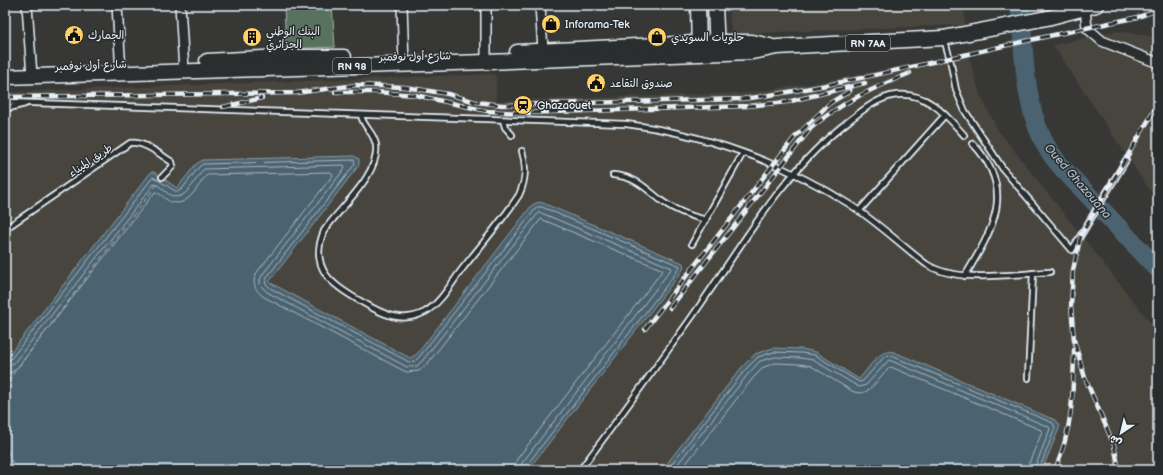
<svg xmlns="http://www.w3.org/2000/svg" width="1163" height="475" viewBox="0 0 1163 475" font-family="'Balsamiq Sans','Playpen Sans Arabic',sans-serif">
  <style>
    .built { fill: #46443d }
    .green { fill: #59725e; stroke: #a0b2ab }
    .water { fill: #4c6370; stroke: #8a9ca6 }
    .lines { fill: none; stroke-linecap: round; stroke-linejoin: round }
    .shore { stroke: #aab8c2; stroke-width: 1 }
    .river { stroke: #4c6370; stroke-width: 19 }
    .ferry { stroke: #aab8c2; stroke-width: 1; stroke-dasharray: 5 4; stroke-linecap: butt }
    .service-casing { stroke: #e8f1f8; stroke-width: 8 }
    .minor-casing { stroke: #e8f1f8; stroke-width: 12 }
    .primary-casing { stroke: #e8f1f8; stroke-width: 17 }
    .service { stroke: #2a2d2e; stroke-width: 4.5 }
    .minor { stroke: #2a2d2e; stroke-width: 9 }
    .primary { stroke: #2a2d2e; stroke-width: 14 }
    .rail-casing { stroke: #e8f1f8; stroke-width: 4.5 }
    .rail { stroke: #2a2d2e; stroke-width: 3; stroke-dasharray: 9; stroke-linecap: butt }
    .labels { text-anchor: middle; stroke-width: 3; stroke-linejoin: round; paint-order: stroke }
    .shield { fill: #2a2d2e; stroke: #afb6bb; stroke-width: 1 }
    .shield-label { font-size: 10px; font-weight: bold; fill: #e8f1f8 }
    .poi-label { font-size: 11px; fill: #e8f1f8; stroke: #2a2d2e; text-anchor: start }
    .street-label { font-size: 11px; fill: #e8f1f8; stroke: #2a2d2e }
    .water-label { font-size: 12px; font-style: italic; fill: #aab8c2; stroke: #2a2d2e }
  </style>
  <rect width="100%" height="100%" fill="#373735"/>
  <filter id="ink" filterUnits="userSpaceOnUse"><feTurbulence type="fractalNoise" baseFrequency=".025" numOctaves="2"/><feDisplacementMap in="SourceGraphic" scale="8" xChannelSelector="R" yChannelSelector="G"/><feConvolveMatrix kernelMatrix="1 2 1 2 8 2 1 2 1" color-interpolation-filters="sRGB"/></filter>
  <g filter="url(#ink)">
    <g class="built">
      <polygon points="729,5 964,5 965,25 731,34"/>
      <polygon points="1115,31 1158,37 1158,203 1053,45"/>
      <polygon points="968,54 980,94 998,130 1158,332 1158,470 1042,470 1059,429 1059,422 1055,420 889,351 881,354 860,379 816,352 755,354 741,368 662,470 528,470 679,275 684,268 683,263 539,202 532,205 417,354 410,358 269,282 270,279 200,161 177,188 162,177 151,172 5,360 5,92 493,74 496,77 496,101 746,93 808,84"/>
    </g>
    <polygon class="green" points="284,5 332,5 335,47 286,49"/>
    <g class="water">
      <polygon points="354,156 359,159 359,165 269,282 410,358 417,354 532,205 539,202 543,203 683,263 684,268 679,275 528,470 5,470 5,360 151,172 154,172 177,188 196,164 203,160"/>
      <path d="M773,348l29,1 14,3 43,27c10,-11 20,-31 35,-27l161,68 5,6 -1,3 -17,41h-380l79,-102 14,-14z"/>
    </g>
    <g class="lines">
      <g class="shore">
        <polyline points="5,362 10,360 153,177 177,192 182,189 199,167 203,164 354,160 355,164 267,277 265,283 270,288 409,362 415,361 420,356 537,207 542,207 680,266 676,273 526,466 525,470"/>
        <path d="M5,367l9,-4 140,-179c7,1 11,9 18,12 14,6 24,-19 32,-27l140,-4 1,3 -82,106 -3,5v6l7,7 140,75 10,-1 6,-6 116,-148 133,56 -150,195 -2,7"/>
        <path d="M5,373l7,-1 6,-5 137,-175c6,1 10,8 16,10 18,6 26,-17 36,-27l124,-3 2,3 -75,96c-7,10 -4,19 6,26l142,75 13,-1 9,-8 113,-144 122,51 -146,189 -3,11"/>
        <polyline points="667,470 745,370 758,357 774,352 801,353 815,355 859,382 863,381 884,357 889,355 1053,423 1055,428 1039,470"/>
        <polyline points="673,470 748,374 760,361 775,357 801,358 813,360 859,387 866,385 889,360 1049,427 1050,429 1034,470"/>
        <path d="M681,470l72,-92 11,-11 11,-4 25,1 11,2 41,25c19,9 25,-16 39,-24l150,63 1,2 -13,31 -1,7"/>
      </g>
      <path class="river" d="M1020,5c4,44 3,94 23,135 10,21 30,39 46,56 23,25 46,49 69,73"/>
      <g class="ferry">
        <polyline points="5,400 10,378 161,179"/>
        <polyline points="5,443 15,470"/>
      </g>
      <g class="service-casing">
        <g id="service">
          <polyline points="944,39 950,59 956,90 965,111 1003,169 1072,250 1126,160"/>
          <path d="M5,102l621,22c75,9 159,39 223,80 27,17 51,40 77,60 31,20 87,10 124,8"/>
          <polyline points="5,109 25,104"/>
          <path d="M361,115c2,12 13,17 15,30 4,30 -36,62 -52,86 -16,38 9,55 38,71 20,12 40,22 63,10 16,-9 27,-30 38,-44 19,-24 39,-47 56,-73 7,-15 8,-28 3,-44"/>
          <polyline points="503,120 505,127 512,135"/>
          <path d="M613,175c24,2 32,13 50,27 13,9 27,14 43,18"/>
          <polyline points="859,211 945,115"/>
          <path d="M5,229l125,-86c14,-2 29,11 42,19l1,4 -11,11"/>
          <polyline points="692,244 743,153"/>
          <path d="M965,276c28,-47 52,-86 8,-132"/>
          <polyline points="1028,378 1033,273"/>
          <path d="M580,470c37,-49 73,-99 109,-149 51,-71 90,-147 161,-201 14,-11 29,-23 47,-25 31,-3 49,20 67,40"/>
        </g>
      </g>
      <g class="minor-casing">
        <g id="minor">
          <polyline points="27,5 32,76"/>
          <polyline points="117,5 121,73"/>
          <polyline points="180,5 184,71"/>
          <polyline points="402,5 404,65"/>
          <polyline points="540,5 543,50"/>
          <polyline points="1085,8 1087,28 1102,41 1158,63"/>
          <polyline points="486,62 486,5"/>
        </g>
      </g>
      <g class="primary-casing">
        <g id="primary">
          <polyline points="698,5 699,52"/>
          <polyline points="715,5 717,51"/>
          <polyline points="517,52 717,42 752,42 770,46"/>
          <polyline points="207,61 280,57 344,57"/>
          <polyline points="5,77 486,62 752,52 777,47 943,38 1047,18 1096,5"/>
        </g>
      </g>
      <use href="#service" class="service"/>
      <use href="#minor" class="minor"/>
      <use href="#primary" class="primary"/>
      <g class="rail-casing">
        <g id="rail">
          <polyline points="335,92 376,92 415,95 487,111 521,113 748,106 787,102 865,83"/>
          <path d="M5,97l291,-4 60,-8 49,2 43,7 28,8 26,3 240,-6c77,-10 151,-28 226,-45 57,-13 113,-25 170,-37l20,-7"/>
          <polyline points="223,107 262,98"/>
          <path d="M670,308l141,-180c32,-27 61,-39 99,-55"/>
          <polyline points="645,329 794,138 830,103 850,91"/>
          <path d="M1055,470c18,-43 18,-75 19,-120"/>
          <polyline points="1119,470 1114,445 1085,378 1074,340 1071,306 1073,270 1081,235 1158,104"/>
        </g>
      </g>
      <use href="#rail" class="rail"/>
    </g>
  </g>
  <defs>
    <g id="shop-disc" transform="scale(1)"><circle r="9.5" fill="#ffd166" stroke="#2a2d2e"/><path d="M-5-2.5h2.3a2.7 3.5 0 0 1 5.4 0H5L5.5 6h-11ZM-1.5-2.5h3a1.5 2.3 0 0 0-3 0Z" fill="#111"/></g>
    <g id="civic-disc" transform="scale(1)"><circle r="9.5" fill="#ffd166" stroke="#2a2d2e"/><path d="M-.6-6.5H3V-4.5H.6V-3L4-1V1h2V6H-6V1h2V-1L-.6-3ZM-1.2 2.5V6h2.4V2.5Z" fill="#111"/></g>
    <g id="building-disc" transform="scale(1)"><circle r="9.5" fill="#ffd166" stroke="#2a2d2e"/><path d="M-4-6H4V6H1V3H-1V6H-4ZM-2.5-4.3h1.7v1.8h-1.7ZM.8-4.3h1.7v1.8H.8ZM-2.5-1h1.7V.8h-1.7ZM.8-1h1.7V.8H.8Z" fill="#111"/></g>
    <g id="station-disc" transform="scale(1)"><circle r="9.5" fill="#ffd166" stroke="#2a2d2e"/><path d="M-3-6H3Q5-6 5-4V2Q5 4 3 4L4.5 6H3L1.5 4h-3L-3 6H-4.5L-3 4Q-5 4-5 2V-4Q-5-6-3-6ZM-3.5-4v3h7v-3ZM-3.5 1v1.5H-2V1ZM2 1v1.5H3.5V1Z" fill="#111"/></g>
  </defs>
  <g fill-rule="evenodd">
    <use href="#shop-disc" x="551" y="24"/>
    <use href="#civic-disc" x="74" y="35"/>
    <use href="#building-disc" x="252" y="37"/>
    <use href="#shop-disc" x="657" y="37"/>
    <use href="#civic-disc" x="596" y="83"/>
    <use href="#station-disc" x="523" y="105"/>
  </g>
  <g class="labels">
    <g class="shield">
      <rect x="846" y="35" width="44" height="16" rx="3"/>
      <rect x="333" y="58" width="38" height="16" rx="3"/>
    </g>
    <g class="shield-label">
      <text x="868" y="47">RN 7AA</text>
      <text x="352" y="70">RN 98</text>
    </g>
    <g class="poi-label">
      <text x="565" y="28">Inforama-Tek</text>
      <text x="266" y="35">البنك الوطني<tspan x="266" dy="13">الجزائري</tspan></text>
      <text x="88" y="39">الجمارك</text>
      <text x="671" y="41">حلويات السويدي</text>
      <text x="610" y="87">صندوق التقاعد</text>
      <text x="537" y="109">Ghazaouet</text>
    </g>
    <g class="street-label">
      <text transform="translate(415 56) rotate(-1)" y="4">شارع أول نوفمبر</text>
      <text transform="translate(91 65) rotate(-2)" y="4">شارع أول نوفمبر</text>
      <text transform="translate(90 160) rotate(-34)" y="4">طريق الميناء</text>
    </g>
    <g class="water-label">
      <text transform="translate(1078 181) rotate(49)" y="4">Oued Ghazouana</text>
    </g>
  </g>
  <rect width="1163" height="475" fill="none" stroke="#2a2d2e" stroke-width="20"/>
  <rect x="10" y="10" width="1143" height="455" fill="none" stroke="#e8f1f8" stroke-width="1.5" filter="url(#ink)"/>
  <g transform="translate(1121 433) rotate(215)" stroke="#2a2d2e" stroke-width="3" paint-order="stroke">
  <path d="M0-3L7 15L0 10L-7 15Z" fill="#e8f1f8"/>
  <text y="-6" font-size="11" font-weight="bold" text-anchor="middle" fill="#e8f1f8">ش</text>
  </g>
</svg>
